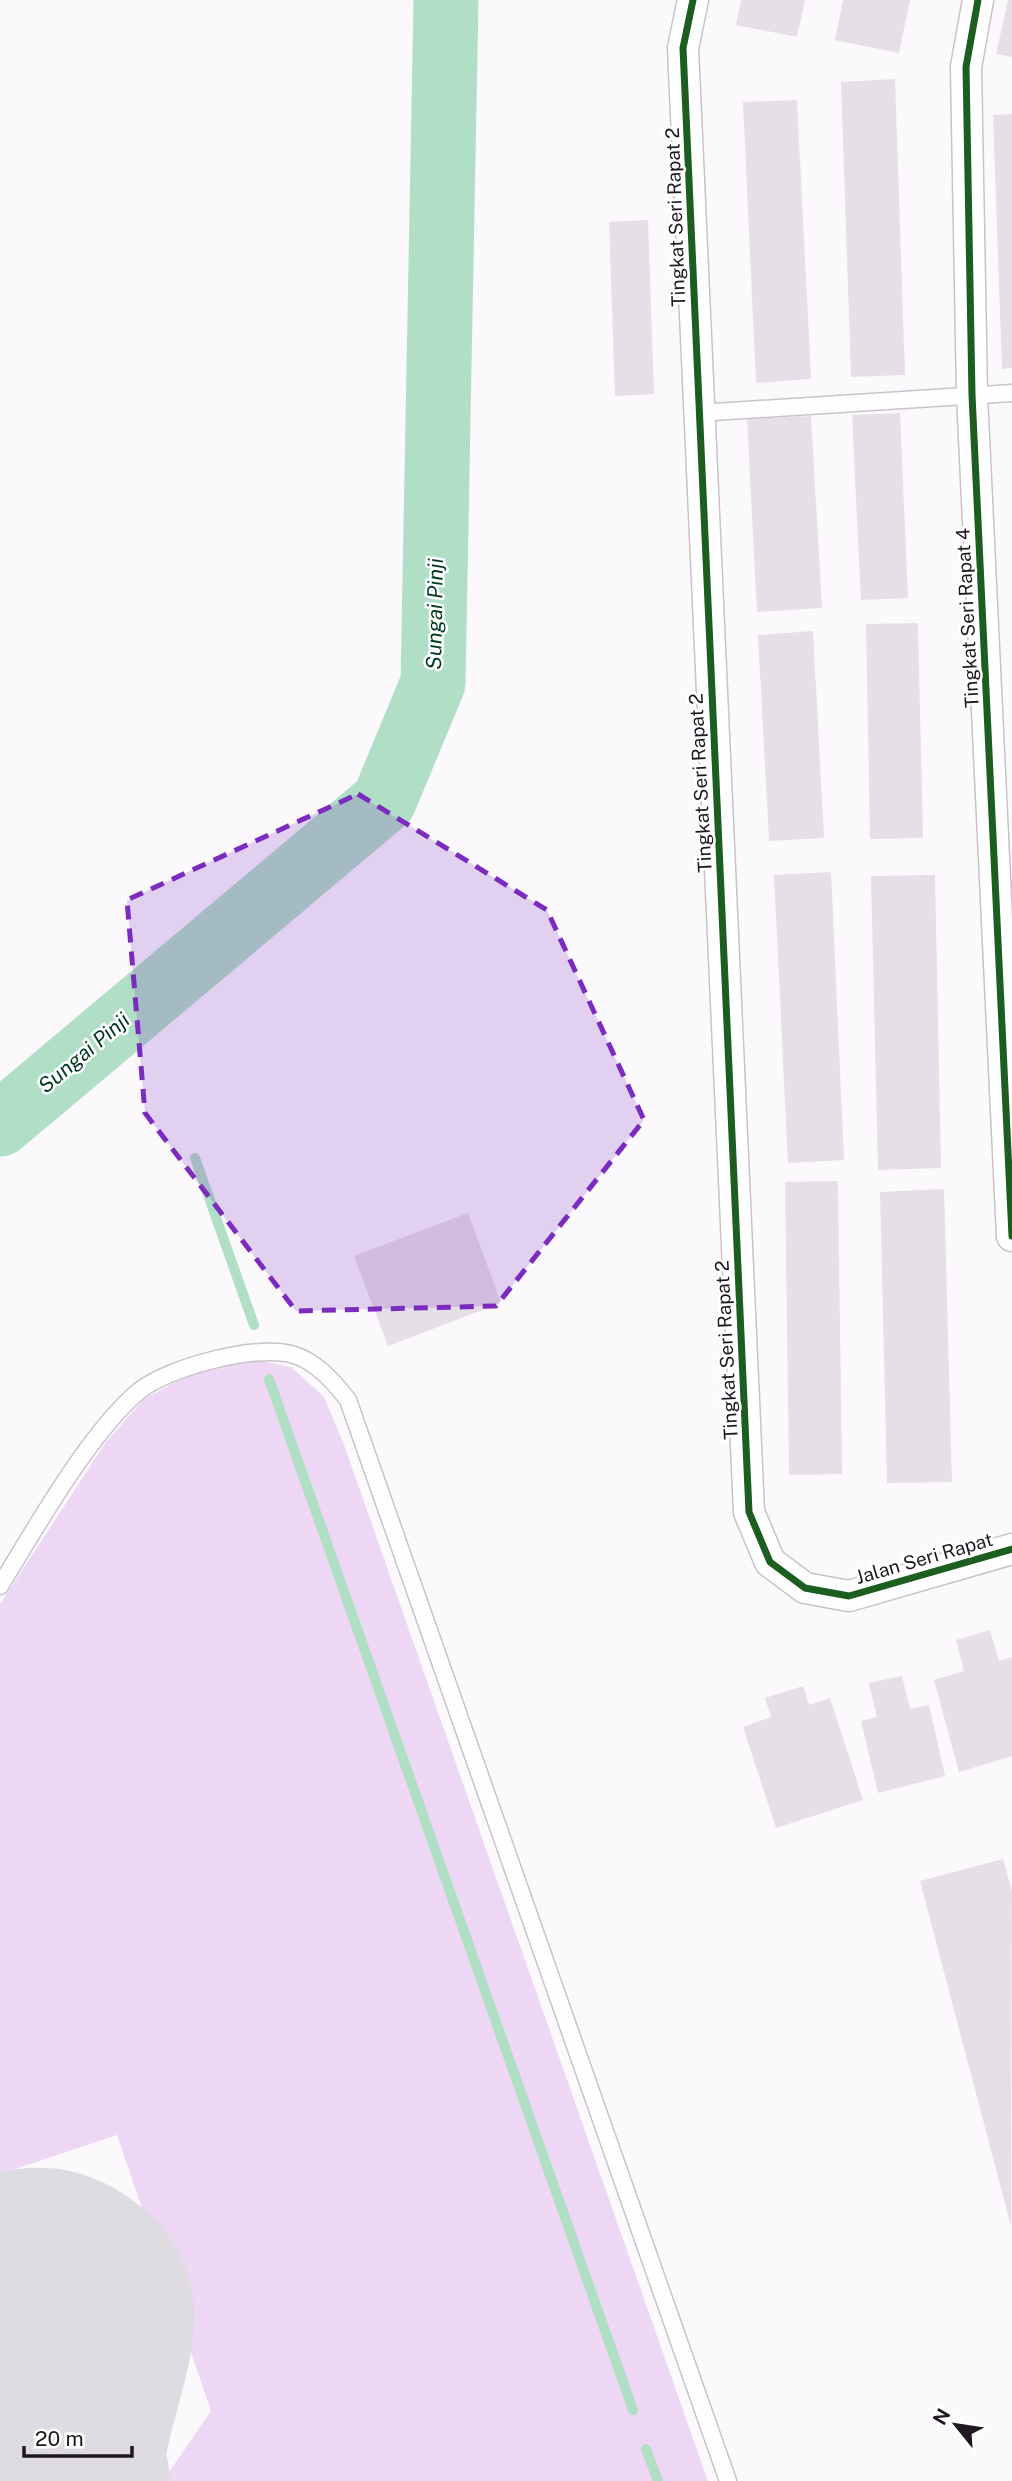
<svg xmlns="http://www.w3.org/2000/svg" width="1012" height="2481" viewBox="0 0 1012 2481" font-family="'Public Sans',sans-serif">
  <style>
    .green { fill: #eed7f4 }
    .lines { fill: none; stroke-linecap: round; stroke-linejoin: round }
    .stream { stroke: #b0dfc5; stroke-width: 10 }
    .river { stroke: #b0dfc5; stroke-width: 65 }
    .taxiway { stroke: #dedce0; stroke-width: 98 }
    .runway { stroke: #dedce0; stroke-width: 247 }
    .building { fill: #e6dfe7 }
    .lane-casing { stroke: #c8c3ca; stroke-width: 19 }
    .street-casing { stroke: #c8c3ca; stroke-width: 33 }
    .lane { stroke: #fffeff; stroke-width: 16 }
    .street { stroke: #fffeff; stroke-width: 30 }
    .cycleway-casing { stroke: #fff; stroke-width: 11 }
    .cycleway { stroke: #1b5e20; stroke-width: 7 }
    .marked { fill: #7b2cbf; fill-opacity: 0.2; stroke: #7b2cbf; stroke-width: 5; stroke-dasharray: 14 9; stroke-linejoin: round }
    .labels { text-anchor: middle; stroke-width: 5; stroke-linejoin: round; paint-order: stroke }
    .street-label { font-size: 19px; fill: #1f1721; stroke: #fff }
    .water-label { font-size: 21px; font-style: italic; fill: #003921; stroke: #fff }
  </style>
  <rect width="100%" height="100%" fill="#fcf9fd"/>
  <polygon class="green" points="256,1360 291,1367 324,1397 343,1442 708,2481 168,2481 167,2475 211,2411 117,2135 0,2174 0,1604 106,1442 144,1399 200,1369"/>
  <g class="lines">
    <g class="stream">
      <polyline points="195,1158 254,1325"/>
      <polyline points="269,1379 633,2410"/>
      <polyline points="646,2449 658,2481"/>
    </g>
    <polyline class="river" points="0,1124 384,801 433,683 446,0"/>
    <g class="taxiway">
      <path d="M0,2222c36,-9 64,-8 97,13 67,45 50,97 33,162 -8,28 -14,56 -19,84"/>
      <polyline points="0,2460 14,2481"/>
    </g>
    <polyline class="runway" points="0,2341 46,2481"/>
  </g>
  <g class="building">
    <polygon points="741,0 805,0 797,37 736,25"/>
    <polygon points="843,0 910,0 899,53 835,40"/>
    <polygon points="1008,0 1012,0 1012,57 996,54"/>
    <polygon points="895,79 905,375 851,377 841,82"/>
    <polygon points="797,100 811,379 756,383 743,102"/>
    <polygon points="1012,114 1012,368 1002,369 993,115"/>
    <polygon points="648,220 654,394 615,396 609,222"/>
    <polygon points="900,413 908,598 861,600 852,415"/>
    <polygon points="811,416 822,608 757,612 747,419"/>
    <polygon points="918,623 923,838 870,839 866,624"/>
    <polygon points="813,631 824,838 769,841 758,635"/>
    <polygon points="831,872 844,1160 788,1163 774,875"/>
    <polygon points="935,875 941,1168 878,1170 871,876"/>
    <polygon points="838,1181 842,1474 789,1475 785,1182"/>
    <polygon points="944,1189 952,1482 887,1483 880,1192"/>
    <polygon points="468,1213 501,1303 388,1346 354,1256"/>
    <polygon points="990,1630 999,1661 1012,1657 1012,1756 959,1772 934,1680 964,1671 956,1640"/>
    <polygon points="902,1676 910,1709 929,1705 945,1776 878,1793 861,1721 877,1717 869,1683"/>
    <polygon points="803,1686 809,1705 830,1698 863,1800 776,1828 743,1727 771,1717 765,1698"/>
    <polygon points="1003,1859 1012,1891 1011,2226 920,1881"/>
  </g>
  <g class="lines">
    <g class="lane-casing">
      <g id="lane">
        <polyline points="698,413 1012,393"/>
        <path d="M0,1586c35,-57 89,-153 139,-195 30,-24 114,-46 152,-37 24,6 43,28 57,46l380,1081"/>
      </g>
    </g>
    <g class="street-casing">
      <g id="street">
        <polyline points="693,0 683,48 749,1512 770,1562 805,1588 849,1596 1012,1549"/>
        <polyline points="978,0 966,67 972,395 1012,1236"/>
      </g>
    </g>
    <use href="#lane" class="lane"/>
    <use href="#street" class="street"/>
    <g class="cycleway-casing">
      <g id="cycleway">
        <polyline points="693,0 683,48 749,1512 770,1562 805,1588 849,1596 1012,1549"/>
        <polyline points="978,0 966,67 972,395 1012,1236"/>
      </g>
    </g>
    <use href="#cycleway" class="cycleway"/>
  </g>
  <path class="marked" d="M358,794l189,116 97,210 -148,186 -200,5 -151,-198 -18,-213z"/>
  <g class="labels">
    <g class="street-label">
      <text transform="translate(675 217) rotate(-92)" y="7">Tingkat Seri Rapat 2</text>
      <text transform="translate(967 618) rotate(-93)" y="7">Tingkat Seri Rapat 4</text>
      <text transform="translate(700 783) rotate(-93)" y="7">Tingkat Seri Rapat 2</text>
      <text transform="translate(726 1350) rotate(-93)" y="7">Tingkat Seri Rapat 2</text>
      <text transform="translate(924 1558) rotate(-16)" y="7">Jalan Seri Rapat</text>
    </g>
    <g class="water-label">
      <text transform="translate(435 614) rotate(-89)" y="7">Sungai Pinji</text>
      <text transform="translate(84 1053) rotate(-40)" y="7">Sungai Pinji</text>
    </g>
  </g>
  <g transform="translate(956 2425) rotate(300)" stroke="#ffffff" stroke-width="5" paint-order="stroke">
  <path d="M0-5L12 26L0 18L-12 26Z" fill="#1f1721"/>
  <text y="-10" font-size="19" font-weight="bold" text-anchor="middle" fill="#1f1721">N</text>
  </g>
  <path d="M24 2446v10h108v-10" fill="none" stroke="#1f1721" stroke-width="3.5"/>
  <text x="35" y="2446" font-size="21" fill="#1f1721" stroke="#ffffff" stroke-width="5" paint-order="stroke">20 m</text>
</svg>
